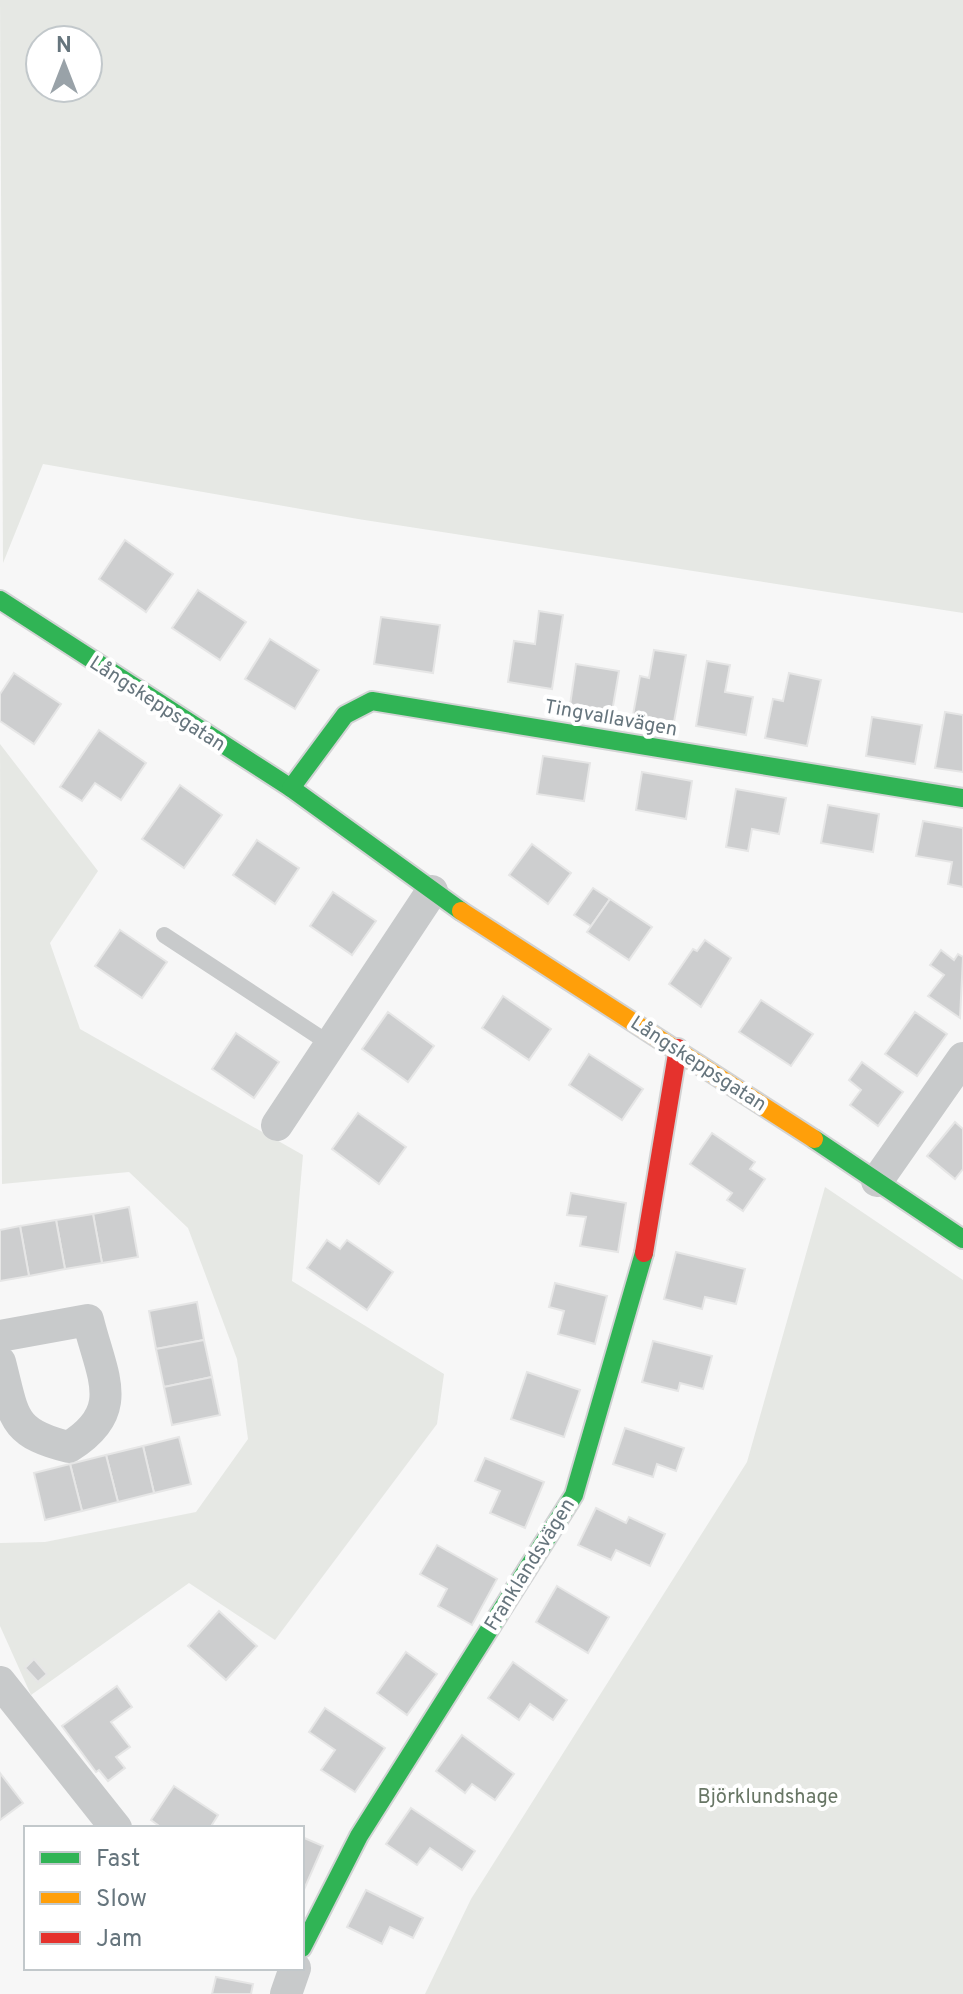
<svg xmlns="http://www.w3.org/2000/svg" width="963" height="1994" viewBox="0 0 963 1994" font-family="Overpass,sans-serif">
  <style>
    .green { fill: #e6e8e4; fill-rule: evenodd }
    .building { fill: #cdcecf; stroke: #e6e6e6; stroke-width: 2 }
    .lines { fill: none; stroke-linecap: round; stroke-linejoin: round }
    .fast-casing { stroke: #d2d3d4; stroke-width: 22 }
    .slow-casing { stroke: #d2d3d4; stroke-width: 22 }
    .jam-casing { stroke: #d2d3d4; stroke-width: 22 }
    .lane { stroke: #c8cacb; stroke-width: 16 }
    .street { stroke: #c8cacb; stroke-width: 32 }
    .fast { stroke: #30b455; stroke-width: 18 }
    .slow { stroke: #ff9f0a; stroke-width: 18 }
    .jam { stroke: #e5322d; stroke-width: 18 }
    .labels { text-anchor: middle; stroke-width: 8; stroke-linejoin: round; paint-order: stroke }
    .street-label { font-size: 20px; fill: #66757d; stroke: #fff }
    .park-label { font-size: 20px; fill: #687665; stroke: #fff }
  </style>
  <rect width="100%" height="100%" fill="#f7f7f7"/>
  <g class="green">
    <path d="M0,0h963v613l-605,-94 -315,-55 -40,99zM40,40h48v48h-48z"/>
    <polygon points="0,744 98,871 50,943 80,1029 303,1155 292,1281 444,1374 437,1424 275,1640 189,1583 31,1695 0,1626 0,1543 45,1542 196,1512 248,1439 237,1359 188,1228 129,1172 2,1184"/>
    <polygon points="825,1187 963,1280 963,1994 425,1994 471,1899 747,1462"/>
  </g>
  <g class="building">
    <polygon points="125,540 173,574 146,612 99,579"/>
    <polygon points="198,590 246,622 220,660 172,628"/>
    <polygon points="539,611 563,615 552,689 508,682 514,641 535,644"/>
    <polygon points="381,617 440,625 433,673 374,664"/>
    <polygon points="270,639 319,670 295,709 245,679"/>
    <polygon points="654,650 686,655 674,722 633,715 640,676 649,678"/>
    <polygon points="707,661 730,665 725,692 753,697 746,735 696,726"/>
    <polygon points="576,664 619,671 612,712 570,705"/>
    <polygon points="14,673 61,704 34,744 0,721 0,694"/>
    <polygon points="789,673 821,680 807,746 765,738 773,699 783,701"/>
    <polygon points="945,712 963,715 963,772 935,768"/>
    <polygon points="872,717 922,725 915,764 866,756"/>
    <polygon points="99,730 146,763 121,800 95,783 82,801 60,787"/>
    <polygon points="543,756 590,763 584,801 537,794"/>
    <polygon points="642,772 692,781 686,819 636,810"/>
    <polygon points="180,785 222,815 184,868 142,839"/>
    <polygon points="736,789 786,798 779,834 752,829 748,851 726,847"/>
    <polygon points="828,805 879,814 873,852 821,843"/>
    <polygon points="923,821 963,828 963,887 948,884 952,862 916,856"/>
    <polygon points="257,840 299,868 275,904 233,875"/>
    <polygon points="532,844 571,873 548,904 509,875"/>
    <polygon points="593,888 610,899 591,926 574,915"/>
    <polygon points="333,892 376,921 352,955 310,926"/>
    <polygon points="610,899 652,927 629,960 587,932"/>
    <polygon points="120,930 167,962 142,998 95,966"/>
    <polygon points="705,940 731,958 701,1007 669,984 693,949 697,951"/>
    <polygon points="941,950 954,960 958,954 963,957 960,1018 928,996 944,975 930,965"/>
    <polygon points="503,996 551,1029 529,1060 482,1028"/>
    <polygon points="761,1000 813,1034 791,1066 739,1032"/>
    <polygon points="388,1012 434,1046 408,1082 362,1049"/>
    <polygon points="915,1012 947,1034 917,1076 885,1054"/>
    <polygon points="236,1033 279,1062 254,1098 212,1069"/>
    <polygon points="589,1054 643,1089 622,1120 569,1085"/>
    <polygon points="862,1062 903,1092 878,1126 850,1105 861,1090 849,1080"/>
    <polygon points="358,1113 406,1147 379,1184 332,1149"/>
    <polygon points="955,1122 963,1129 963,1169 955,1179 927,1156"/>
    <polygon points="712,1133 755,1162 750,1169 765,1179 743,1211 727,1200 732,1193 690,1164"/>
    <polygon points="571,1193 626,1203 618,1252 580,1246 586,1217 567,1215"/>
    <polygon points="129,1207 138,1257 102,1263 93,1214"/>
    <polygon points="93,1214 102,1263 65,1269 56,1220"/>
    <polygon points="56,1220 65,1269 29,1276 20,1226"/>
    <polygon points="20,1226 29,1276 0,1281 0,1230"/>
    <polygon points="327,1240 340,1249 347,1240 393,1272 367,1310 307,1268"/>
    <polygon points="676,1252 745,1269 736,1304 705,1297 702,1309 664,1299"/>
    <polygon points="555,1283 607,1296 595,1344 558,1334 564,1311 549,1307"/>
    <polygon points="197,1302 204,1340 156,1349 149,1311"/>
    <polygon points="204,1340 212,1377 164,1387 156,1349"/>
    <polygon points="653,1341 712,1356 703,1389 680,1383 678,1391 642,1382"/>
    <polygon points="527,1372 580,1390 564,1437 511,1419"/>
    <polygon points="212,1377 220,1415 172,1425 164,1387"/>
    <polygon points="625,1428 684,1448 676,1471 657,1464 653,1477 613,1464"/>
    <polygon points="179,1437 191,1484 154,1493 143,1446"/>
    <polygon points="143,1446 154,1493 118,1502 106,1455"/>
    <polygon points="106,1455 118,1502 82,1511 70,1464"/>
    <polygon points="485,1458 544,1482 525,1528 490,1513 500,1491 475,1481"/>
    <polygon points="70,1464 82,1511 45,1520 34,1473"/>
    <polygon points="596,1508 626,1523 629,1517 665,1534 650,1566 616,1550 611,1560 578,1545"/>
    <polygon points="437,1545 497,1579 472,1625 438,1606 447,1589 420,1574"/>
    <polygon points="557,1586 609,1617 588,1653 536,1622"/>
    <polygon points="219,1611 257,1646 226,1680 188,1646"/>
    <polygon points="406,1652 437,1674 407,1715 377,1693"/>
    <polygon points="34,1659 47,1674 38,1682 25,1668"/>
    <polygon points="513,1662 567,1700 553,1720 530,1704 519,1720 488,1698"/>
    <polygon points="117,1686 132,1707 111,1722 130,1747 116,1757 125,1768 108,1781 99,1770 96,1772 62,1726"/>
    <polygon points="325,1708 385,1748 355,1792 321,1770 335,1750 309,1732"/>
    <polygon points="462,1735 514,1774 495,1800 472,1784 465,1793 436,1771"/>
    <polygon points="0,1773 23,1803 0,1820"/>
    <polygon points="174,1786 218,1815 210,1828 162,1828 151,1820"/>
    <polygon points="411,1808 475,1851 462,1870 430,1848 417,1865 386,1844"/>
    <polygon points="302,1837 323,1846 302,1894"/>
    <polygon points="366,1890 423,1918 413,1938 390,1927 382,1944 347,1927"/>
    <polygon points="216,1977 253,1984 251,1994 212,1994"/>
  </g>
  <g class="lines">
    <g class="fast-casing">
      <g id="fast">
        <polyline points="0,600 291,788 461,911"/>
        <polyline points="291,788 345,715 372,701 963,798"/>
        <polyline points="814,1139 963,1239"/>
        <polyline points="302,1948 359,1836 574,1495 644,1253"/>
      </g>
    </g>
    <g class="slow-casing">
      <polyline id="slow" points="461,911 814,1139"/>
    </g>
    <g class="jam-casing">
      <polyline id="jam" points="644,1253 678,1048"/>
    </g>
    <polyline class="lane" points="164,935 330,1044"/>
    <g class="street">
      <polyline points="277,1125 432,891"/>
      <polyline points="877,1181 963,1058"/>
      <path d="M0,1336l88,-16c14,57 39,91 -19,127 -59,-14 -55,-32 -69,-85"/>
      <polyline points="0,1682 116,1828"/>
      <polyline points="286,1994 295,1968"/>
    </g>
    <use href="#fast" class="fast"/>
    <use href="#slow" class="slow"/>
    <use href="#jam" class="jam"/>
  </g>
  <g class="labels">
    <g class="street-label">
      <text transform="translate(158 703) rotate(33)" y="7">Långskeppsgatan</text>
      <text transform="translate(611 717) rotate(10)" y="7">Tingvallavägen</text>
      <text transform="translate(699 1063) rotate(33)" y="7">Långskeppsgatan</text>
      <text transform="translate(529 1564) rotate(-58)" y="7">Franklandsvägen</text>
    </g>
    <g class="park-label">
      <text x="768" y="1803">Björklundshage</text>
    </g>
  </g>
  <rect x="24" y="1826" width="280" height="144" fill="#ffffff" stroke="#c2c8cb" stroke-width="2"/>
  <rect x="40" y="1852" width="40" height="12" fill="#30b455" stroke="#c2c8cb" stroke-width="2"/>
  <text x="96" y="1866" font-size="24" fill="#66757d">Fast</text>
  <rect x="40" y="1892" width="40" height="12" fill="#ff9f0a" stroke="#c2c8cb" stroke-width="2"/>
  <text x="96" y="1906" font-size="24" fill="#66757d">Slow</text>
  <rect x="40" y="1932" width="40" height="12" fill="#e5322d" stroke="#c2c8cb" stroke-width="2"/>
  <text x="96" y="1946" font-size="24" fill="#66757d">Jam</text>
  <g transform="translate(64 64)"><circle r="38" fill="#ffffff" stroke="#c2c8cb" stroke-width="2"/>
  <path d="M0-6L14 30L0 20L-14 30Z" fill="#99a2a8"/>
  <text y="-12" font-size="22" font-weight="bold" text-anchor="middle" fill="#66757d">N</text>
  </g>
</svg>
